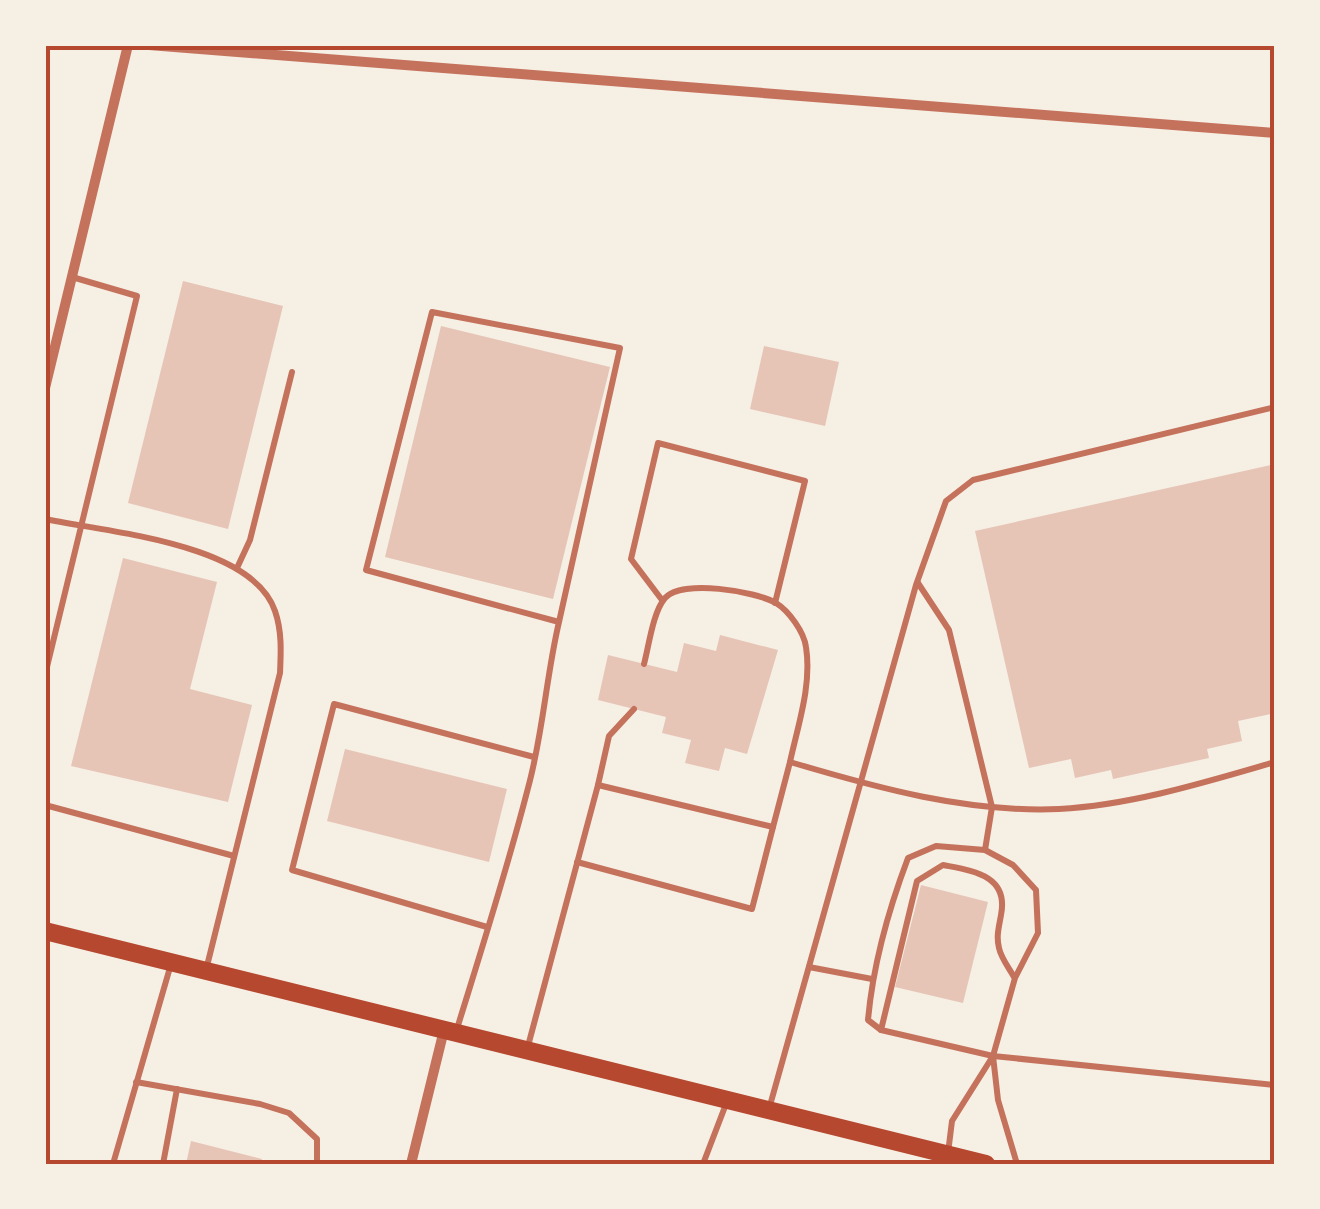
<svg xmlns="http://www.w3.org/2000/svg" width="1320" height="1209" viewBox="0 0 1320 1209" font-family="'Open Sans',sans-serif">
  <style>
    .building { fill: #e6c5b7 }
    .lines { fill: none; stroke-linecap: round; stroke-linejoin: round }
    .service { stroke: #c5725c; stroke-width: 6 }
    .minor { stroke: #c5725c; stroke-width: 10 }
    .secondary { stroke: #b5482f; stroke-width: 18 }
    .neatline { fill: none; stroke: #b5482f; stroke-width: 4 }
  </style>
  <rect width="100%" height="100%" fill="#f6efe4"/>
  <g class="building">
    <polygon points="183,281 283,306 228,529 128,503"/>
    <polygon points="441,326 610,367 553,599 385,557"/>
    <polygon points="764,346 839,362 825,426 750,409"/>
    <polygon points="1275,464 1275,713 1238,721 1242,741 1207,749 1209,758 1113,779 1111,770 1075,778 1071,759 1029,768 975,531"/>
    <polygon points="123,558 217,582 190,689 252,705 228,802 71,766"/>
    <polygon points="720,635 778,650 747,754 725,748 719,771 685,763 691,740 662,733 666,717 598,700 608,655 677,672 684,643 716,651"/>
    <polygon points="345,749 507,789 489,862 327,821"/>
    <polygon points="921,885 988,902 963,1003 895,987"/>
    <polygon points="191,1141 262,1159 260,1164 186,1164"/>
  </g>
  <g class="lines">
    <g class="service">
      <path d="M45,519c61,13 207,24 230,92 7,20 6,41 5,62l-74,297"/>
      <polyline points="237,568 250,540 292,372"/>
      <polyline points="918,583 949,630 992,807 985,850"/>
      <polyline points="662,600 631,559 658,443 805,481 775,603"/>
      <path d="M644,664c5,-19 9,-52 21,-66 17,-19 90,-7 111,5 13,8 28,29 30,44 6,38 -8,78 -16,115"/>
      <polyline points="45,675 137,296 72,277"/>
      <polyline points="598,785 609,736 634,709"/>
      <polyline points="45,805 234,856"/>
      <polyline points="577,862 752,909 773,827"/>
      <polyline points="487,927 292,870 334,704 534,757"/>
      <polyline points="809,967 872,979"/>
      <path d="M881,1030l36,-149 26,-16c30,6 66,10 58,50 -2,12 -5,21 -2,33 2,10 10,20 15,29"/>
      <path d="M456,1032c25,-81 51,-162 72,-244 15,-54 18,-111 31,-166l61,-274 -188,-36 -66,258 193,52"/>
      <path d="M528,1046l70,-261 175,42 17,-65c87,26 178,51 269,47 73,-4 147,-27 216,-47"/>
      <path d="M993,1056l22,-78 23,-45 -2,-43 -23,-25 -28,-15 -49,-4 -28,12c-20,53 -35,106 -40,162l13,10 112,26 282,29"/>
      <polyline points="136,1082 260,1104 289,1113 317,1139 317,1164"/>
      <polyline points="769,1109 916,585 946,501 973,480 1275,407"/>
      <polyline points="948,1153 952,1121 993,1056 998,1100 1017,1164"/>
      <polyline points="113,1164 171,964"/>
      <polyline points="163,1164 177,1089"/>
      <polyline points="703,1164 726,1104"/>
    </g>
    <g class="minor">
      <polyline points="149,45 1275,133"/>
      <polyline points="45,388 128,45"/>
      <polyline points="411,1164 444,1030"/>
    </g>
    <polyline class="secondary" points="45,931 986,1164"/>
  </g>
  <rect width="1320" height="1209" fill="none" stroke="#f6efe4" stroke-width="95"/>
  <rect x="48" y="48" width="1224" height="1114" class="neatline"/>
</svg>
